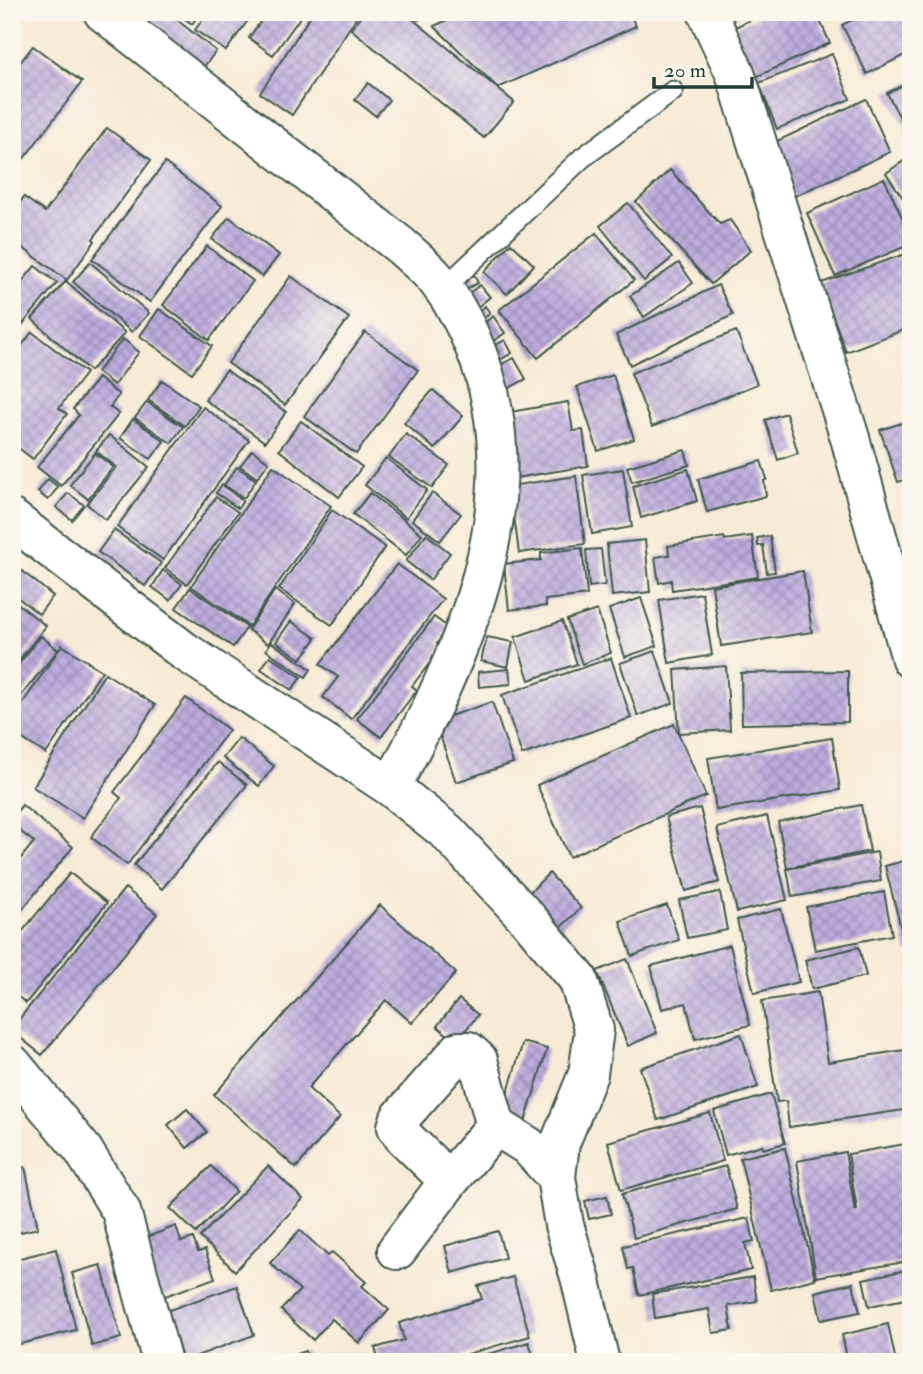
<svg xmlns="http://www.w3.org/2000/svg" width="923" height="1374" viewBox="0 0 923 1374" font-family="'IM FELL Double Pica',serif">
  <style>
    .building { fill: url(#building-cross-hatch) }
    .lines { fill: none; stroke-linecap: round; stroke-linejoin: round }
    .lane-casing { stroke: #3f574c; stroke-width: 23 }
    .street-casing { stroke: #3f574c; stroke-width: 42 }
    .lane { stroke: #fff; stroke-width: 19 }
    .street { stroke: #fff; stroke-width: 38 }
  </style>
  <defs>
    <pattern id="building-cross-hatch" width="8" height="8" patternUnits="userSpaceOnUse" patternTransform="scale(1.75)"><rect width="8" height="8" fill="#bdacde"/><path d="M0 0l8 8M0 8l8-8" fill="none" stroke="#998db5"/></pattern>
  </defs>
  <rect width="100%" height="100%" fill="#fbf7ec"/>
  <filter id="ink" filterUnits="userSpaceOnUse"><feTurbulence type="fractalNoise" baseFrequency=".0143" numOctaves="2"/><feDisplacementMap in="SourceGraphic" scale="14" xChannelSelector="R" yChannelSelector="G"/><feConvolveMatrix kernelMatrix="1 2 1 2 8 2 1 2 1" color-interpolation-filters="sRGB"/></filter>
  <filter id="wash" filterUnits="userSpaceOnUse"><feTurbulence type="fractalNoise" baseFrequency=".00686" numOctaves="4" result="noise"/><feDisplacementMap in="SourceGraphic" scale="28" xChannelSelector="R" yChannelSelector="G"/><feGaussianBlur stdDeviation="1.57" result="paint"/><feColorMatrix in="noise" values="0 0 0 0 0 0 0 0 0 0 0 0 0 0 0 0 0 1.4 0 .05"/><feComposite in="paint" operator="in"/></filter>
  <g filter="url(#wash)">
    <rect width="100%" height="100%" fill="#f6ebd5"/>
    <g id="blocks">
      <g class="building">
        <polygon points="149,12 167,12 216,51 199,73 139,25"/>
        <polygon points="176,12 201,12 192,24"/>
        <polygon points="208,12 254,12 226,51 195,30"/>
        <polygon points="267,12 304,12 273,55 249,38"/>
        <polygon points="313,12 360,12 292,115 260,93"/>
        <polygon points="364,12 404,12 514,102 484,138 351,29"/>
        <polygon points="414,12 433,12 418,20"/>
        <polygon points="465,12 628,12 636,26 498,88 434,26"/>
        <polygon points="728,12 746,12 732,19"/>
        <polygon points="767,12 816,12 830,43 756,77 733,28"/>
        <polygon points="868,12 911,12 911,52 867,74 842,25"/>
        <polygon points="33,46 82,82 12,174 12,73"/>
        <polygon points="832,54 850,99 777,129 759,83"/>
        <polygon points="911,81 911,139 887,93"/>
        <polygon points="368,83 389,100 376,116 355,100"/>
        <polygon points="866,99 890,152 793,197 769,145"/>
        <polygon points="107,128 151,160 93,239 95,241 67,280 12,240 12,213 24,197 45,212"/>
        <polygon points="911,156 911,210 886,173"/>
        <polygon points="165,163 222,206 150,302 92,259"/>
        <polygon points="670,170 720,224 730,220 751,250 711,284 636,202"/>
        <polygon points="884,178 911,237 911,244 835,276 807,213"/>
        <polygon points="628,203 672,258 644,281 600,226"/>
        <polygon points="229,217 279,255 262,277 212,239"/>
        <polygon points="596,233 634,280 538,358 499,310"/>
        <polygon points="511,243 534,265 507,294 484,272"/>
        <polygon points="207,246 253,281 209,340 163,305"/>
        <polygon points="911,252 911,327 846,352 821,283"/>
        <polygon points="90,262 149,313 132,332 73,282"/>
        <polygon points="679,263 693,283 644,317 630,296"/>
        <polygon points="35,266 57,283 18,330 12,325 12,294"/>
        <polygon points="474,275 478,283 460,292 456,284"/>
        <polygon points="291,276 349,318 285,405 228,363"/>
        <polygon points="66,281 125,333 90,371 32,319"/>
        <polygon points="480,285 490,297 467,315 457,302"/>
        <polygon points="718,285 733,315 630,365 616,335"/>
        <polygon points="485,306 490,313 473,328 467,321"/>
        <polygon points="159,309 212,346 192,373 140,336"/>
        <polygon points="493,316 505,333 489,344 478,328"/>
        <polygon points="736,331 757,384 652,427 631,373"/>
        <polygon points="32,332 86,373 59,408 67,414 33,459 12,443 12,359"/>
        <polygon points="365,332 418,370 356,454 304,416"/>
        <polygon points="123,339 139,352 114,385 97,372"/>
        <polygon points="505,340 512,353 489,366 482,352"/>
        <polygon points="514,358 526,379 504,391 492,369"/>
        <polygon points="226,370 286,412 265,442 205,400"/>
        <polygon points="613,375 634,439 598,451 577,387"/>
        <polygon points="98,378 119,395 110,407 119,414 61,486 37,467 79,415 73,409"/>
        <polygon points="162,380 199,406 185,426 148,400"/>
        <polygon points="433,390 463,416 435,449 404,423"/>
        <polygon points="147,402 183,427 171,443 135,418"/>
        <polygon points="568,402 573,431 583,430 588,466 509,479 498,414"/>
        <polygon points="203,407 249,440 163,560 117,527"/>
        <polygon points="786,413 798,453 778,460 765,420"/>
        <polygon points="133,419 164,441 151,459 120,438"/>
        <polygon points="911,420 911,478 898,482 880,430"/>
        <polygon points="301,421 362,467 339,497 279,450"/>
        <polygon points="406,434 449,465 432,488 389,457"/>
        <polygon points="109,435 149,467 106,520 87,504 116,467 96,451"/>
        <polygon points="252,450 269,462 257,478 240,466"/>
        <polygon points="685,450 689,465 632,482 627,467"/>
        <polygon points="95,453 113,467 88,499 70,485"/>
        <polygon points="386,458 427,490 406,518 365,485"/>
        <polygon points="761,461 767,479 764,481 766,496 707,512 698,479"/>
        <polygon points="273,466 331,506 249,626 191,586"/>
        <polygon points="237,467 256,480 244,498 224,485"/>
        <polygon points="623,469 632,527 592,534 583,475"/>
        <polygon points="688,469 697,501 641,518 633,486"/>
        <polygon points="576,476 585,544 519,553 510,486"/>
        <polygon points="48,479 58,487 48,500 38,492"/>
        <polygon points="222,485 243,501 238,508 216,493"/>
        <polygon points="68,493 84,505 72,520 56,507"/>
        <polygon points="370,493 422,534 406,555 353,514"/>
        <polygon points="432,493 461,514 440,541 412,520"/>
        <polygon points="216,497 238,512 187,584 165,568"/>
        <polygon points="332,510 385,547 332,625 279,589"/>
        <polygon points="114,530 161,563 145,586 98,552"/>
        <polygon points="426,534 450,553 430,580 406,561"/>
        <polygon points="752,536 758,577 672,590 671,580 659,583 655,557 669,555 668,546 724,537 725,540"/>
        <polygon points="770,536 775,572 767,573 763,545 758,546 757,538"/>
        <polygon points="645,540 650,592 612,596 607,544"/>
        <polygon points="582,548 587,595 545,600 546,606 509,610 504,564 541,560 541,553"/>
        <polygon points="601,549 605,585 589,587 586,550"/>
        <polygon points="12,563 53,596 39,614 12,593"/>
        <polygon points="397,564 443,599 351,719 323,697 338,677 320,664"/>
        <polygon points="163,570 182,584 170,600 152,587"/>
        <polygon points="803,571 812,632 721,646 712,586"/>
        <polygon points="190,588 247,627 233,647 176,608"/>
        <polygon points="275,590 295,604 268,644 248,630"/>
        <polygon points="702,593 712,655 669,663 659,600"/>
        <polygon points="641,598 657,646 625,657 609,609"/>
        <polygon points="12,599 46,626 12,669"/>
        <polygon points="597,610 611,653 582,664 567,620"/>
        <polygon points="434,617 449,628 437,643 442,647 412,686 417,690 381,737 357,719"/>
        <polygon points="291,621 316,638 301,659 276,642"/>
        <polygon points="562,621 577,664 529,680 515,637"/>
        <polygon points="41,636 58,650 12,707 12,672"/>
        <polygon points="487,637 513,642 508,667 481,661"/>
        <polygon points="271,642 311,669 306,677 266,650"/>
        <polygon points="62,645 102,671 46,754 12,732 12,719"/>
        <polygon points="655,651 673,703 638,716 620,663"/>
        <polygon points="270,656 301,677 292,690 261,669"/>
        <polygon points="611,658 631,718 522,755 502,695"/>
        <polygon points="726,666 730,730 679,733 675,670"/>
        <polygon points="509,669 511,684 479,687 478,672"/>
        <polygon points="848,671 848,722 742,724 741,673"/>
        <polygon points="105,673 155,705 83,818 33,787"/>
        <polygon points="186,698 229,730 127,865 91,837 121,798 114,792"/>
        <polygon points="492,702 513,763 456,782 435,721"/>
        <polygon points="674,724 706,796 569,857 537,785"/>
        <polygon points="239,738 274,766 259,786 223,758"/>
        <polygon points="832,738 840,790 716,810 708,758"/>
        <polygon points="218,762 247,785 162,889 134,865"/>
        <polygon points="22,805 73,847 12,922 12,859 17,863 34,842 12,825 12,817"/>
        <polygon points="861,805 870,851 787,868 778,822"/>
        <polygon points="700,808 719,882 686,891 666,817"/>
        <polygon points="767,816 787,900 737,912 717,828"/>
        <polygon points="877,852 881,881 792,897 787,869"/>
        <polygon points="911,859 911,951 907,952 885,866"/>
        <polygon points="70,873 107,903 26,1003 12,992 12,944"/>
        <polygon points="549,873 581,908 557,931 525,897"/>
        <polygon points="125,888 157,914 42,1055 12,1031 12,1028"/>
        <polygon points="720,892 727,930 687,938 679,900"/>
        <polygon points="884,892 892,935 815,950 806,907"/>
        <polygon points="380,905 456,973 412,1023 386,1000 308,1088 340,1117 296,1168 214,1095"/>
        <polygon points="667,905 679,940 632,956 620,921"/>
        <polygon points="781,909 799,982 754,993 737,920"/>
        <polygon points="730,945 750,1025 695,1039 686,1003 662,1009 651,966"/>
        <polygon points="859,947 866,976 812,989 805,960"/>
        <polygon points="627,959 657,1033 628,1046 597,971"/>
        <polygon points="818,992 828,1062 911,1049 911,1109 789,1127 786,1101 777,1102 762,1001"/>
        <polygon points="459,999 478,1015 456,1042 437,1026"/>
        <polygon points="741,1034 758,1087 658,1120 640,1068"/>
        <polygon points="523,1042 547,1049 522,1132 498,1125"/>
        <polygon points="771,1094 785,1143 763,1149 762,1145 726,1155 714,1111"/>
        <polygon points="187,1109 207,1132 187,1148 168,1125"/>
        <polygon points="710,1113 723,1161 621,1190 608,1142"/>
        <polygon points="911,1143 911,1261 816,1277 797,1161 845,1152 855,1210 857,1210 848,1154"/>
        <polygon points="785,1148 815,1279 771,1290 740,1158"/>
        <polygon points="211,1166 236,1191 196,1233 170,1208"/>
        <polygon points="268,1166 303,1199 235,1271 200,1237"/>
        <polygon points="726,1166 737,1209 634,1238 622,1194"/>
        <polygon points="25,1167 38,1228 12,1234 12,1170"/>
        <polygon points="607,1196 611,1214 589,1219 585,1201"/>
        <polygon points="749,1218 754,1241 745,1243 751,1270 639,1295 633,1268 628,1269 623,1246"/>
        <polygon points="176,1226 181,1242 193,1238 198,1252 205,1250 215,1278 157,1299 136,1241"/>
        <polygon points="300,1230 328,1256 332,1252 366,1282 362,1286 389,1310 359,1343 332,1319 313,1340 281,1310 300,1290 270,1263"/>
        <polygon points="498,1231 505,1258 452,1273 445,1246"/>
        <polygon points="56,1249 76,1330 12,1346 12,1260"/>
        <polygon points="101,1265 121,1338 92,1346 72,1273"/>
        <polygon points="911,1269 911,1298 869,1306 863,1279"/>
        <polygon points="513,1277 530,1336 440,1362 379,1362 375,1348 404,1340 399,1323 482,1299 478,1286"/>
        <polygon points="753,1277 757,1301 728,1306 732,1330 713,1333 709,1309 655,1318 652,1294"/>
        <polygon points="853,1283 860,1312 821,1320 815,1292"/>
        <polygon points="237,1286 254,1335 183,1361 166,1311"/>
        <polygon points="888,1324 896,1362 848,1362 842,1335"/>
        <polygon points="529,1342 535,1362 465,1362 465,1361"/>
        <polygon points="305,1351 309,1362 275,1362 275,1361"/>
      </g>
    </g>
  </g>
  <g filter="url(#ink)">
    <use href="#blocks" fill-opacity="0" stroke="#3f574c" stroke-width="2"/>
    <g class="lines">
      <g class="lane-casing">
        <polyline id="lane" points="443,289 582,158 673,91"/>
      </g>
      <g class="street-casing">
        <g id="street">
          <path d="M103,12l298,234c12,11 25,21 35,33 17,21 29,44 39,69 61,150 -13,307 -84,439"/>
          <polyline points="707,12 735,73 850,438 911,659"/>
          <polyline points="12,519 184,651 391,787 447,832 530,921 578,979 594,1030 588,1074 560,1143 556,1177 564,1225 580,1277 600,1362"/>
          <polyline points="12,1064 83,1150 121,1211 162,1362"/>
          <polyline points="449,1181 403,1136 397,1127 400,1118 459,1051 468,1051 478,1060 496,1126"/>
          <polyline points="397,1250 449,1181 496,1126 528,1146 556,1177"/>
        </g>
      </g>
      <use href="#lane" class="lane"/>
      <use href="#street" class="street"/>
    </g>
  </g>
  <rect width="923" height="1374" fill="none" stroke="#fbf7ec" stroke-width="42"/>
  <path d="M654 77v10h98v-10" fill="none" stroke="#1f3d34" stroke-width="3.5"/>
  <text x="664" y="77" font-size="21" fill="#1f3d34" stroke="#fbf7ec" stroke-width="5" paint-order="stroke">20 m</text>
</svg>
